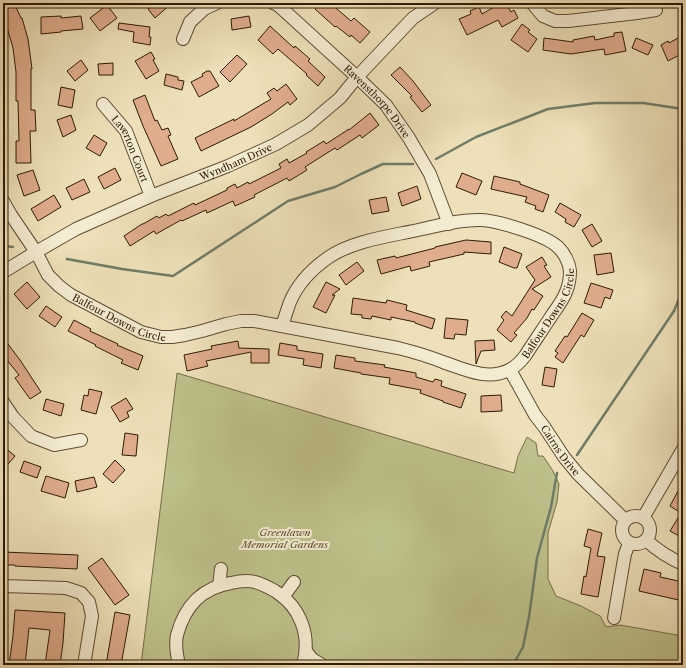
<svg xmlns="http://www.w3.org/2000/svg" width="686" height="668" viewBox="0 0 686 668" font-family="'Libre Caslon Text',serif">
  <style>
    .green { fill: #bec18b; stroke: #766e48 }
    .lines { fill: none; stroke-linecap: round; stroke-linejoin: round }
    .stream { stroke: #6f7d68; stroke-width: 2.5 }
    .building { fill: #dfac8c; stroke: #2e1b04 }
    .minor-casing { stroke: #5e4c31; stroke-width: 14 }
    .minor { stroke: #f4ecd2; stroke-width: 12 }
    .labels { text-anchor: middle; stroke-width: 4; stroke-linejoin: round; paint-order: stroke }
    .street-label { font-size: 10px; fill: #2e1b04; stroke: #f4ecd2 }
    .park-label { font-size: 10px; font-style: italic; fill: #594d2c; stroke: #f4ecd2 }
  </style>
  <rect width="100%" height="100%" fill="#eee1b9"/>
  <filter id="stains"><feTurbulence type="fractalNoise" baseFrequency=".005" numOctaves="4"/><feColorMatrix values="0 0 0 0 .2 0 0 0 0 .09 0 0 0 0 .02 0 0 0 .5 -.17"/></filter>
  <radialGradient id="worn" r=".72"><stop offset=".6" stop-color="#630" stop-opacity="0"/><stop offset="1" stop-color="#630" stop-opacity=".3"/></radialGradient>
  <polygon class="green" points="177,373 514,473 518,456 527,437 536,443 538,456 543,456 553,471 559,484 557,502 548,533 548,579 556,596 581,606 600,616 606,627 620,625 683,636 683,665 141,665"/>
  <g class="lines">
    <g class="stream">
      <polyline points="436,159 476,137 548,109 595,103 643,103 683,109"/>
      <polyline points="3,246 13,247"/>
      <polyline points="67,259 122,269 173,276 288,201 335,187 361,174 383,164 413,164"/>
      <polyline points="577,455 674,311 683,289"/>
      <polyline points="513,665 523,647 529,617 537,558 551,507 557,473"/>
    </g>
  </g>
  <g class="building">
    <polygon points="3,3 14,3 21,18 22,18 28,39 32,69 31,69 31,110 35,110 36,131 30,131 31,163 16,163 16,141 19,141 18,101 16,101 16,72 13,48 3,14"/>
    <polygon points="155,3 172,3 155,18 148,9"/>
    <polygon points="320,3 330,3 351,21 354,18 370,32 360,43 351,35 350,37 336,26 335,27 315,9"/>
    <polygon points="501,3 506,3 511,12 514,10 518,18 502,27 498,20 467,35 459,19 471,14 470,11 479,7 482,14"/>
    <polygon points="107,5 117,18 100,31 90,18"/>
    <polygon points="61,16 61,18 81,16 83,29 61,31 61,32 41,34 41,17"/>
    <polygon points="249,16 251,27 232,30 231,19"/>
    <polygon points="119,23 150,27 149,37 151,37 150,45 133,42 134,32 118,29"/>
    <polygon points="522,24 530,30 528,32 537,39 528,52 511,40"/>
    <polygon points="270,26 294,48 295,46 310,59 308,61 325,77 318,86 306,75 307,74 278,49 273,54 258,40"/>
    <polygon points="622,32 626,51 605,55 604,49 571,54 543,50 544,38 573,42 573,40 594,36 595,40 614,36 614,33"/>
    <polygon points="636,38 653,45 648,55 632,48"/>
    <polygon points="678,38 683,48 683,53 668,61 661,45 668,41 669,43"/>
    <polygon points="151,52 155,59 153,60 159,71 146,79 135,61"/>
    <polygon points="237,55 247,64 230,82 220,72"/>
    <polygon points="81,60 88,70 75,81 67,71"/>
    <polygon points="113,63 113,75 99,75 98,64"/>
    <polygon points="400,67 413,81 431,105 422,112 410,97 412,96 391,75"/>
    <polygon points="207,71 210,71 219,86 199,97 191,82 203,76 202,74"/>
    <polygon points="166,74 178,77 178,80 184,81 182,90 164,85"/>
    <polygon points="286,84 297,99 290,105 288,102 272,114 251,127 201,151 195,138 234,119 234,121 271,99 267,93 274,88 277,91"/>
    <polygon points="61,87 75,90 72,108 58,105"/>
    <polygon points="145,95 155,121 157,120 162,130 168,128 171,135 168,136 178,159 161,166 143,126 133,100"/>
    <polygon points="370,113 379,125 362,138 360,135 337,150 335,148 305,167 307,170 289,181 287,178 254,195 255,197 235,206 233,201 207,213 206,210 182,221 181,220 156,234 154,231 130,246 124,236 142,224 143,224 157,216 159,218 166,214 168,216 194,203 195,205 227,190 227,188 235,184 237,188 248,182 249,184 281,168 279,164 287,159 289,163 307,153 306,152 324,141 326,144 349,129 349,130"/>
    <polygon points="71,115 76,130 63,137 57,120"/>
    <polygon points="94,135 107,143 100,156 86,148"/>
    <polygon points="115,168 121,180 104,189 98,177"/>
    <polygon points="33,170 40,190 24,196 17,175"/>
    <polygon points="462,173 482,181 476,195 456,187"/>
    <polygon points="494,176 520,182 520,184 549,195 543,212 535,209 536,206 525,202 527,197 491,189"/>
    <polygon points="84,179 90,192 72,200 66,188"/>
    <polygon points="417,186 421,199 402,206 398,193"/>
    <polygon points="54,195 61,207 38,221 31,209"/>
    <polygon points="386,197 389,211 372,214 369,200"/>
    <polygon points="560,203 581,215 574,227 565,222 566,219 555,212"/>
    <polygon points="592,224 602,241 592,247 582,230"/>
    <polygon points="466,240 491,242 491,254 464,252 464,254 429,262 430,266 411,271 410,266 381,274 377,260 395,256 396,258 435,248 435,247"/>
    <polygon points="504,247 522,254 517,268 514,268 499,262"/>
    <polygon points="611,253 614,272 597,275 594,255"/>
    <polygon points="542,257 547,265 544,266 551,277 532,289 543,296 534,310 532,309 527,318 514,333 517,335 511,342 497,330 504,320 501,317 506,311 512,316 535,280 526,267"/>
    <polygon points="357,262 364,271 346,285 339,275"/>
    <polygon points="27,282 40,297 27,309 14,294"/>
    <polygon points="326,282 340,289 332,295 335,295 326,313 313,307"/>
    <polygon points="591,283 613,290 610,299 605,297 601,308 584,303"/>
    <polygon points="353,298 386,303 387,300 407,305 406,310 435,319 432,329 415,323 415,322 391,317 391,320 372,316 371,319 362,318 362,315 351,314"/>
    <polygon points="46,306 62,317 55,327 39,316"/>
    <polygon points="582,313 594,320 584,337 581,335 563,363 555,357 558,353 555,351 565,336 567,337"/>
    <polygon points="446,318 468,320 466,335 455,334 454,339 444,338"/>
    <polygon points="74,320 91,329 90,331 118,344 117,345 143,356 138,370 121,363 123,360 95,346 96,345 68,331"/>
    <polygon points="494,340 495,350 481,351 476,364 475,341"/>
    <polygon points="238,341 239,348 269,349 269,363 251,363 251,352 206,361 208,366 187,371 184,355 212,349 211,346"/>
    <polygon points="280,343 297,346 297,350 323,354 321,368 303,365 304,359 278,355"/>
    <polygon points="8,344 20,360 41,392 30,399 15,378 19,375 3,355 3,348"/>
    <polygon points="336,355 355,358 355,361 385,365 384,367 416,373 416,377 433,382 435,379 442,381 441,386 466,394 461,408 443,402 443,401 420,393 421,390 389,384 390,378 361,374 361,373 334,368"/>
    <polygon points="545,367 557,369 554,387 542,385"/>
    <polygon points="89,389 102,392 96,414 81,410 84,395 88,396"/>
    <polygon points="501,395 502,411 481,412 481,396"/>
    <polygon points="126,398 133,409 127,412 129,417 120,422 111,407"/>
    <polygon points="46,399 64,404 61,416 43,410"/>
    <polygon points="125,433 138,435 136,456 122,455"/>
    <polygon points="3,446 15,456 3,470"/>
    <polygon points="115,460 125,470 113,483 103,474"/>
    <polygon points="24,461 41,467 37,478 20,472"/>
    <polygon points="46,476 69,483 65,498 41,491"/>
    <polygon points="94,477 97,487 77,492 75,481"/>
    <polygon points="678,491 683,494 683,538 670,531 681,513 670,506"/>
    <polygon points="588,529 602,533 597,556 605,557 598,597 581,594 584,576 586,577 591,548 584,546"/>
    <polygon points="3,552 78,555 77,569 15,566 15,565 3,565"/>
    <polygon points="102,558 129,595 115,605 88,568"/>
    <polygon points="644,569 661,573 660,577 683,582 683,601 639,591"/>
    <polygon points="15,610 65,613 63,643 60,665 45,665 50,630 29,628 25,665 9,665 13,636"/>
    <polygon points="115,612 130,615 121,665 106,665"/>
  </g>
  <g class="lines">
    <g class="minor-casing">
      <g id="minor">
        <path id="s1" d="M273,3l5,2 79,72 29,28 23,33 21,36 19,50"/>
        <polyline points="532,3 543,16 555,21 568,21 637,13 656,10"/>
        <polyline points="183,39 190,22 204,9 217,3"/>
        <path id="s2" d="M103,104l23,27 25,65"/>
        <path id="s3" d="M3,201l8,14 25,37 12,23 11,11 12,9 70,37 20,5h11l13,-2 17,-4 24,-7 15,-3h13l144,27c16,4 30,8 45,14 21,7 44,19 66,8 7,-3 12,-9 16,-14 9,-14 18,-27 27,-41 5,-7 11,-15 14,-23 3,-7 4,-14 4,-21 -1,-9 -6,-18 -12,-24 -13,-12 -59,-26 -77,-27 -19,-1 -40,5 -59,9 -30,7 -68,11 -93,28 -16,11 -31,26 -39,45 -3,8 -5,16 -8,23"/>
        <path id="s4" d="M3,272l33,-20 40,-23 75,-33 77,-30 48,-22 32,-19 32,-27 17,-21 56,-59 22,-15"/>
        <path id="s5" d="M510,370l25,45 10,13 19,29 14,17 47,46"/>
        <polyline points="3,402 13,417 31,436 54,445 81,440"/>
        <circle cx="636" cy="530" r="14"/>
        <polyline points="643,518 683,449"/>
        <path d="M646,540c11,10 23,18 37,24"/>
        <polyline points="3,586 66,588 81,593 89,602 92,616 84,665"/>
        <polyline points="219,586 221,569"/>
        <polyline points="283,597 294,582"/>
        <polyline points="614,618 623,565 625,554 629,543"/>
        <polyline points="306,651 312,659 322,665"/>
        <path d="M179,665c-2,-9 -4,-21 -2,-30 8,-29 24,-47 54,-52 8,-2 16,-3 24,-1 7,2 13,5 20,9 26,16 36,45 28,74"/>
      </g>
    </g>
    <use href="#minor" class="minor"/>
  </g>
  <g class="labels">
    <g class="street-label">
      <text dy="4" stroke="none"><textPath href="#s1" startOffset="144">Ravensthorpe Drive</textPath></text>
      <text dy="4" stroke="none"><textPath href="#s2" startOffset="53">Laverton Court</textPath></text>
      <text dy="4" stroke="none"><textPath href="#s4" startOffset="258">Wyndham Drive</textPath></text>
      <text dy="4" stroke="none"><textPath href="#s3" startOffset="645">Balfour Downs Circle</textPath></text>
      <text dy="4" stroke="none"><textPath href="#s3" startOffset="171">Balfour Downs Circle</textPath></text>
      <text dy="4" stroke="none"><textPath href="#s5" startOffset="95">Cairns Drive</textPath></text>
    </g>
    <g class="park-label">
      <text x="285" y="536">Greenlawn<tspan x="285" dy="12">Memorial Gardens</tspan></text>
    </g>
  </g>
  <rect width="686" height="668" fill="none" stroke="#eee1b9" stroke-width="16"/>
  <rect x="4" y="4" width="678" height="660" fill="none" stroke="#2e1b04" stroke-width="2"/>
  <rect x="8" y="8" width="670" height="652" fill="none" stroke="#2e1b04"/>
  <rect width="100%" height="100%" filter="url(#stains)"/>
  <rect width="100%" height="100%" fill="url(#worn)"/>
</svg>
